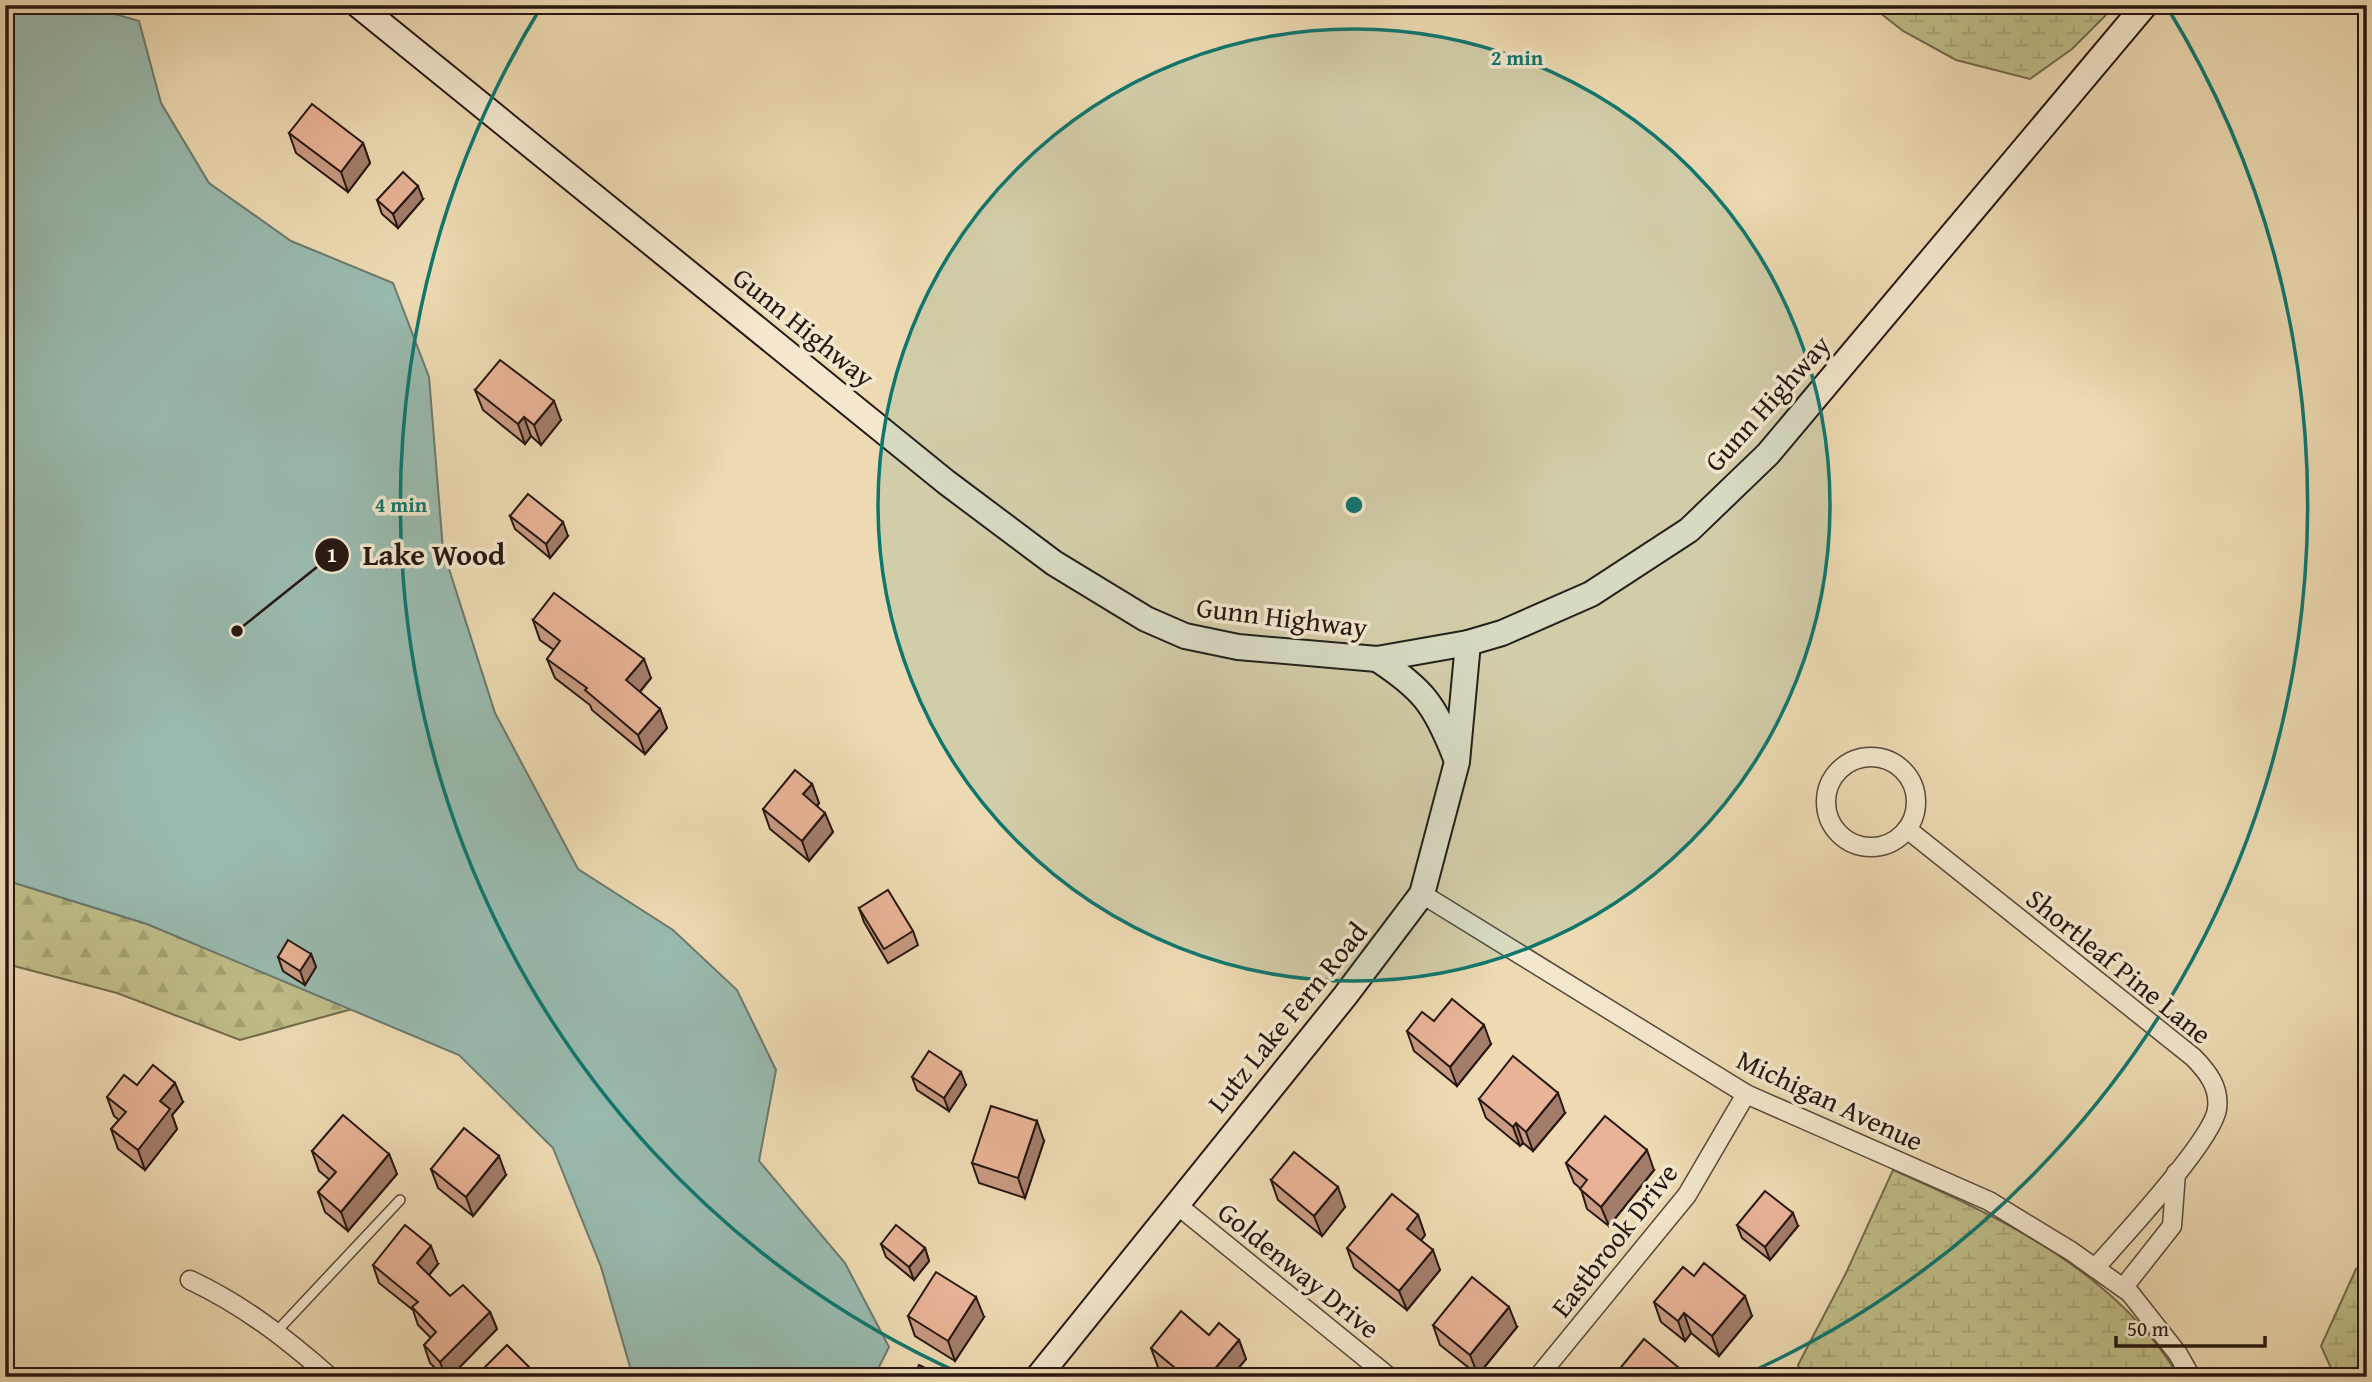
<svg xmlns="http://www.w3.org/2000/svg" width="2372" height="1382" viewBox="0 0 2372 1382" font-family="'Gentium Book Plus',serif">
  <style>
    .forest { fill: url(#forest-firs); stroke: #736a4c; stroke-width: 2 }
    .wetland { fill: url(#wetland-marsh); stroke: #736a4c; stroke-width: 2 }
    .water { fill: #99baae; stroke: #6b796f; stroke-width: 2 }
    .lines { fill: none; stroke-linecap: round; stroke-linejoin: round }
    .service-casing { stroke: #584839; stroke-width: 12 }
    .minor-casing { stroke: #584839; stroke-width: 21 }
    .secondary-casing { stroke: #271711; stroke-width: 28 }
    .service { stroke: #f3e7cd; stroke-width: 9 }
    .minor { stroke: #f3e7cd; stroke-width: 18 }
    .secondary { stroke: #f3e7cd; stroke-width: 24 }
    .wall { fill: #c89a82; stroke: #271711; stroke-width: 2 }
    .shaded-wall { fill: #a37d6a; stroke: #271711; stroke-width: 2 }
    .building { fill: #e9b397; stroke: #271711; stroke-width: 2 }
    .ring { fill: none; stroke: #0f766e; stroke-width: 3.5 }
    .labels { text-anchor: middle; stroke-width: 7; stroke-linejoin: round; paint-order: stroke }
    .street-label { font-size: 28px; fill: #271711; stroke: #f3e7cd }
    .centre { fill: #0f766e; stroke: #f3e7cd; stroke-width: 3.5 }
    .ring-label { font-size: 21px; text-anchor: middle; font-weight: bold; fill: #0f766e; stroke: #f3e7cd; stroke-width: 7; stroke-linejoin: round; paint-order: stroke }
    .leader { fill: none; stroke: #271711; stroke-width: 2.5 }
    .callout-dot { fill: #271711; stroke: #f3e7cd; stroke-width: 2.5 }
    .mark-label { font-size: 21px; text-anchor: middle; font-weight: bold; fill: #fff }
    .callout-label { font-size: 30px; text-anchor: middle; font-weight: bold; fill: #271711; stroke: #f3e7cd; stroke-width: 7; stroke-linejoin: round; paint-order: stroke }
  </style>
  <defs>
    <pattern id="forest-firs" width="22" height="20" patternUnits="userSpaceOnUse" patternTransform="scale(1.75)"><rect width="22" height="20" fill="#bfbd88"/><path d="M5 1l3.5 6h-7zM16 11l3.5 6h-7z" fill="#a4a274"/></pattern>
    <pattern id="wetland-marsh" width="20" height="14" patternUnits="userSpaceOnUse" patternTransform="scale(1.75)"><rect width="20" height="14" fill="#bfbd88"/><path d="M1 5h8M5 5V1M11 12h8M15 12V8" fill="none" stroke="#a4a274"/></pattern>
  </defs>
  <rect width="100%" height="100%" fill="#eddab2"/>
  <filter id="stains"><feTurbulence type="fractalNoise" baseFrequency=".00286" numOctaves="4"/><feColorMatrix values="0 0 0 0 .2 0 0 0 0 .09 0 0 0 0 .02 0 0 0 .5 -.17"/></filter>
  <radialGradient id="worn" r=".72"><stop offset=".6" stop-color="#630" stop-opacity="0"/><stop offset="1" stop-color="#630" stop-opacity=".3"/></radialGradient>
  <polygon class="forest" points="5,880 147,924 352,1009 240,1040 117,993 14,966 5,962"/>
  <g class="wetland">
    <polygon points="1870,5 2116,5 2072,49 2030,79 1956,60 1903,31"/>
    <path d="M1893,1170c107,47 224,102 286,207h-377l-4,-12 48,-92z"/>
    <polygon points="2367,1262 2367,1377 2335,1377 2321,1346 2356,1269"/>
  </g>
  <polygon class="water" points="36,5 84,5 139,21 161,103 209,183 291,241 393,283 429,377 443,550 495,713 578,869 673,930 737,990 776,1070 759,1161 845,1263 889,1347 874,1377 633,1377 601,1267 553,1148 459,1055 147,924 5,880 5,13"/>
  <g class="lines">
    <g class="service-casing">
      <polyline id="service" points="277,1331 400,1200"/>
    </g>
    <g class="minor-casing">
      <g id="minor">
        <circle cx="1871" cy="802" r="45"/>
        <path d="M1907,829l286,228c15,15 27,31 24,52 -4,31 -97,131 -122,159"/>
        <polyline points="1422,894 1746,1094 1989,1201 2071,1251 2130,1293 2178,1354 2191,1377"/>
        <polyline points="1176,1204 1389,1377"/>
        <path d="M190,1280c53,25 96,58 140,97"/>
        <polyline points="2123,1288 2172,1226 2176,1173"/>
        <polyline points="1538,1377 1687,1195 1746,1094"/>
      </g>
    </g>
    <g class="secondary-casing">
      <g id="secondary">
        <polyline points="358,5 946,482 1054,563 1146,619 1185,636 1238,647 1377,659 1468,643 1502,633 1591,594 1689,530 1768,454 2145,5"/>
        <path d="M1377,659c46,30 58,46 78,97"/>
        <polyline points="1038,1377 1345,996 1422,894 1457,762 1468,643"/>
      </g>
    </g>
    <use href="#service" class="service"/>
    <use href="#minor" class="minor"/>
    <use href="#secondary" class="secondary"/>
  </g>
  <g class="wall">
    <polygon points="289,133 363,143 370,163 348,192 296,153"/>
    <polygon points="423,199 398,228 382,214 377,200"/>
    <polygon points="475,390 561,420 541,445 531,436 525,444 483,410"/>
    <polygon points="510,516 568,536 550,558 515,529"/>
    <polygon points="533,620 651,678 640,692 660,709 667,728 645,754 592,710 590,705 555,678 547,659 554,650 540,640"/>
    <polygon points="812,784 819,803 817,806 833,832 809,861 770,829 763,809"/>
    <polygon points="859,908 913,931 918,945 888,963 864,922"/>
    <polygon points="311,954 316,967 305,985 283,971 278,957"/>
    <polygon points="1434,1021 1491,1044 1457,1086 1414,1051 1407,1031"/>
    <polygon points="912,1077 966,1085 949,1111 917,1090"/>
    <polygon points="137,1085 183,1102 172,1115 177,1129 145,1170 118,1149 111,1129 119,1120 114,1116 107,1097"/>
    <polygon points="1479,1099 1565,1113 1533,1151 1523,1143 1520,1146 1486,1118"/>
    <polygon points="1044,1141 1025,1198 979,1183 972,1163"/>
    <polygon points="312,1151 389,1154 397,1174 348,1231 325,1212 318,1192 330,1180 319,1171"/>
    <polygon points="1566,1163 1654,1170 1609,1226 1587,1209 1581,1189 1574,1183"/>
    <polygon points="431,1169 506,1175 473,1216 438,1188"/>
    <polygon points="1271,1180 1345,1207 1322,1236 1278,1200"/>
    <polygon points="1418,1215 1425,1235 1421,1240 1440,1270 1407,1310 1354,1268 1347,1248"/>
    <polygon points="1737,1225 1798,1226 1770,1260 1742,1238"/>
    <polygon points="881,1244 925,1248 929,1261 914,1280 886,1257"/>
    <polygon points="438,1264 429,1275 450,1296 490,1312 497,1329 450,1377 444,1377 430,1363 424,1345 431,1338 418,1325 413,1310 379,1283 373,1265"/>
    <polygon points="1694,1276 1752,1316 1719,1356 1691,1333 1685,1341 1661,1322 1654,1302"/>
    <polygon points="908,1316 984,1317 955,1361 915,1336"/>
    <polygon points="1433,1325 1517,1327 1478,1375 1440,1345"/>
    <polygon points="1209,1335 1239,1340 1246,1359 1231,1377 1169,1377 1158,1367 1151,1348"/>
  </g>
  <g class="shaded-wall">
    <polygon points="363,143 370,163 348,192 341,172"/>
    <polygon points="418,186 423,199 398,228 393,214"/>
    <polygon points="554,401 561,420 541,445 534,425"/>
    <polygon points="524,417 531,436 525,444 518,424"/>
    <polygon points="563,522 568,536 550,558 546,544"/>
    <polygon points="644,659 651,678 633,700 626,680"/>
    <polygon points="660,709 667,728 645,754 638,735"/>
    <polygon points="812,784 819,803 810,814 803,794"/>
    <polygon points="825,813 833,832 809,861 802,841"/>
    <polygon points="311,954 316,967 305,985 300,971"/>
    <polygon points="1484,1025 1491,1044 1457,1086 1450,1067"/>
    <polygon points="961,1072 966,1085 949,1111 944,1098"/>
    <polygon points="175,1083 183,1102 172,1115 177,1129 145,1170 138,1150 160,1101"/>
    <polygon points="1558,1093 1565,1113 1533,1151 1526,1132"/>
    <polygon points="1037,1121 1044,1141 1025,1198 1018,1178"/>
    <polygon points="1516,1123 1523,1143 1520,1146 1513,1127"/>
    <polygon points="1647,1150 1654,1170 1609,1226 1601,1207"/>
    <polygon points="389,1154 397,1174 348,1231 341,1212"/>
    <polygon points="499,1156 506,1175 473,1216 466,1197"/>
    <polygon points="1338,1187 1345,1207 1322,1236 1314,1216"/>
    <polygon points="1793,1213 1798,1226 1770,1260 1765,1247"/>
    <polygon points="1418,1215 1425,1235 1414,1249 1407,1229"/>
    <polygon points="431,1246 438,1264 424,1281 417,1263"/>
    <polygon points="925,1248 929,1261 914,1280 909,1267"/>
    <polygon points="1433,1250 1440,1270 1407,1310 1399,1291"/>
    <polygon points="1745,1296 1752,1316 1719,1356 1712,1336"/>
    <polygon points="976,1297 984,1317 955,1361 948,1341"/>
    <polygon points="1509,1307 1517,1327 1478,1375 1470,1355"/>
    <polygon points="490,1312 497,1329 450,1377 446,1377 440,1362"/>
    <polygon points="1684,1313 1691,1333 1685,1341 1678,1321"/>
    <polygon points="1239,1340 1246,1359 1231,1377 1208,1377"/>
  </g>
  <g class="building">
    <polygon points="312,104 363,143 341,172 289,133"/>
    <polygon points="403,172 418,186 393,214 377,200"/>
    <polygon points="500,360 554,401 534,425 524,417 518,424 475,390"/>
    <polygon points="528,494 563,522 546,544 510,516"/>
    <polygon points="554,593 644,659 626,680 660,709 638,735 585,690 587,688 547,659 560,641 533,620"/>
    <polygon points="795,770 812,784 803,794 825,813 802,841 763,809"/>
    <polygon points="888,890 913,931 884,949 859,908"/>
    <polygon points="288,940 311,954 300,971 278,957"/>
    <polygon points="1452,999 1484,1025 1450,1067 1407,1031 1422,1012 1434,1021"/>
    <polygon points="929,1051 961,1072 944,1098 912,1077"/>
    <polygon points="1513,1056 1558,1093 1526,1132 1516,1123 1513,1127 1479,1099"/>
    <polygon points="153,1065 175,1083 160,1101 170,1109 138,1150 111,1129 126,1112 107,1097 124,1075 137,1085"/>
    <polygon points="991,1106 1037,1121 1018,1178 972,1163"/>
    <polygon points="343,1115 389,1154 341,1212 318,1192 336,1172 312,1151"/>
    <polygon points="1605,1116 1647,1150 1601,1207 1580,1189 1587,1180 1566,1163"/>
    <polygon points="464,1128 499,1156 466,1197 431,1169"/>
    <polygon points="1294,1152 1338,1187 1314,1216 1271,1180"/>
    <polygon points="1765,1191 1793,1213 1765,1247 1737,1225"/>
    <polygon points="1392,1194 1418,1215 1407,1229 1433,1250 1399,1291 1347,1248"/>
    <polygon points="405,1225 431,1246 417,1263 450,1296 463,1285 490,1312 440,1362 424,1345 436,1332 412,1307 418,1302 373,1265"/>
    <polygon points="896,1225 925,1248 909,1267 881,1244"/>
    <polygon points="1704,1263 1745,1296 1712,1336 1684,1313 1678,1321 1654,1302 1683,1267 1694,1276"/>
    <polygon points="936,1272 976,1297 948,1341 908,1316"/>
    <polygon points="1472,1277 1509,1307 1470,1355 1433,1325"/>
    <polygon points="1181,1311 1209,1335 1219,1323 1239,1340 1208,1377 1186,1377 1151,1348"/>
    <polygon points="1644,1339 1690,1377 1613,1377"/>
    <polygon points="507,1345 539,1377 475,1377"/>
    <polygon points="919,1365 943,1377 913,1377"/>
    <polygon points="1250,1372 1256,1377 1246,1377"/>
  </g>
  <circle cx="1354" cy="505" r="476" fill="#0f766e" fill-opacity=".12"/>
  <g class="ring">
    <circle cx="1354" cy="505" r="476"/>
    <path d="M966 1376A953 953 0 0 1 541 7M2167 7A953 953 0 0 1 1742 1376"/>
  </g>
  <g class="labels">
    <g class="street-label">
      <text transform="translate(804 327) rotate(39)" y="10">Gunn Highway</text>
      <text transform="translate(1767 403) rotate(-48)" y="10">Gunn Highway</text>
      <text transform="translate(1282 617) rotate(7)" y="10">Gunn Highway</text>
      <text transform="translate(2119 966) rotate(39)" y="10">Shortleaf Pine Lane</text>
      <text transform="translate(1287 1017) rotate(-51)" y="10">Lutz Lake Fern Road</text>
      <text transform="translate(1830 1100) rotate(25)" y="10">Michigan Avenue</text>
      <text transform="translate(1614 1240) rotate(-52)" y="10">Eastbrook Drive</text>
      <text transform="translate(1299 1270) rotate(39)" y="10">Goldenway Drive</text>
    </g>
  </g>
  <circle cx="1354" cy="505" r="10" class="centre"/>
  <g class="ring-label">
    <text x="1517" y="65">2 min</text>
    <text x="401" y="512">4 min</text>
  </g>
  <path class="leader" d="M237 631L332 555"/>
  <g class="callout-dot">
    <circle cx="237" cy="631" r="7"/>
    <circle cx="332" cy="555" r="18"/>
  </g>
  <g class="mark-label">
    <text x="332" y="562">1</text>
  </g>
  <g class="callout-label">
    <text x="434" y="565">Lake Wood</text>
  </g>
  <rect width="2372" height="1382" fill="none" stroke="#eddab2" stroke-width="28"/>
  <rect x="7" y="7" width="2358" height="1368" fill="none" stroke="#271711" stroke-width="3.5"/>
  <rect x="14" y="14" width="2344" height="1354" fill="none" stroke="#271711" stroke-width="2"/>
  <path d="M2116 1336v10h149v-10" fill="none" stroke="#271711" stroke-width="3.5"/>
  <text x="2127" y="1336" font-size="21" fill="#271711" stroke="#f3e7cd" stroke-width="5" paint-order="stroke">50 m</text>
  <rect width="100%" height="100%" filter="url(#stains)"/>
  <rect width="100%" height="100%" fill="url(#worn)"/>
</svg>
